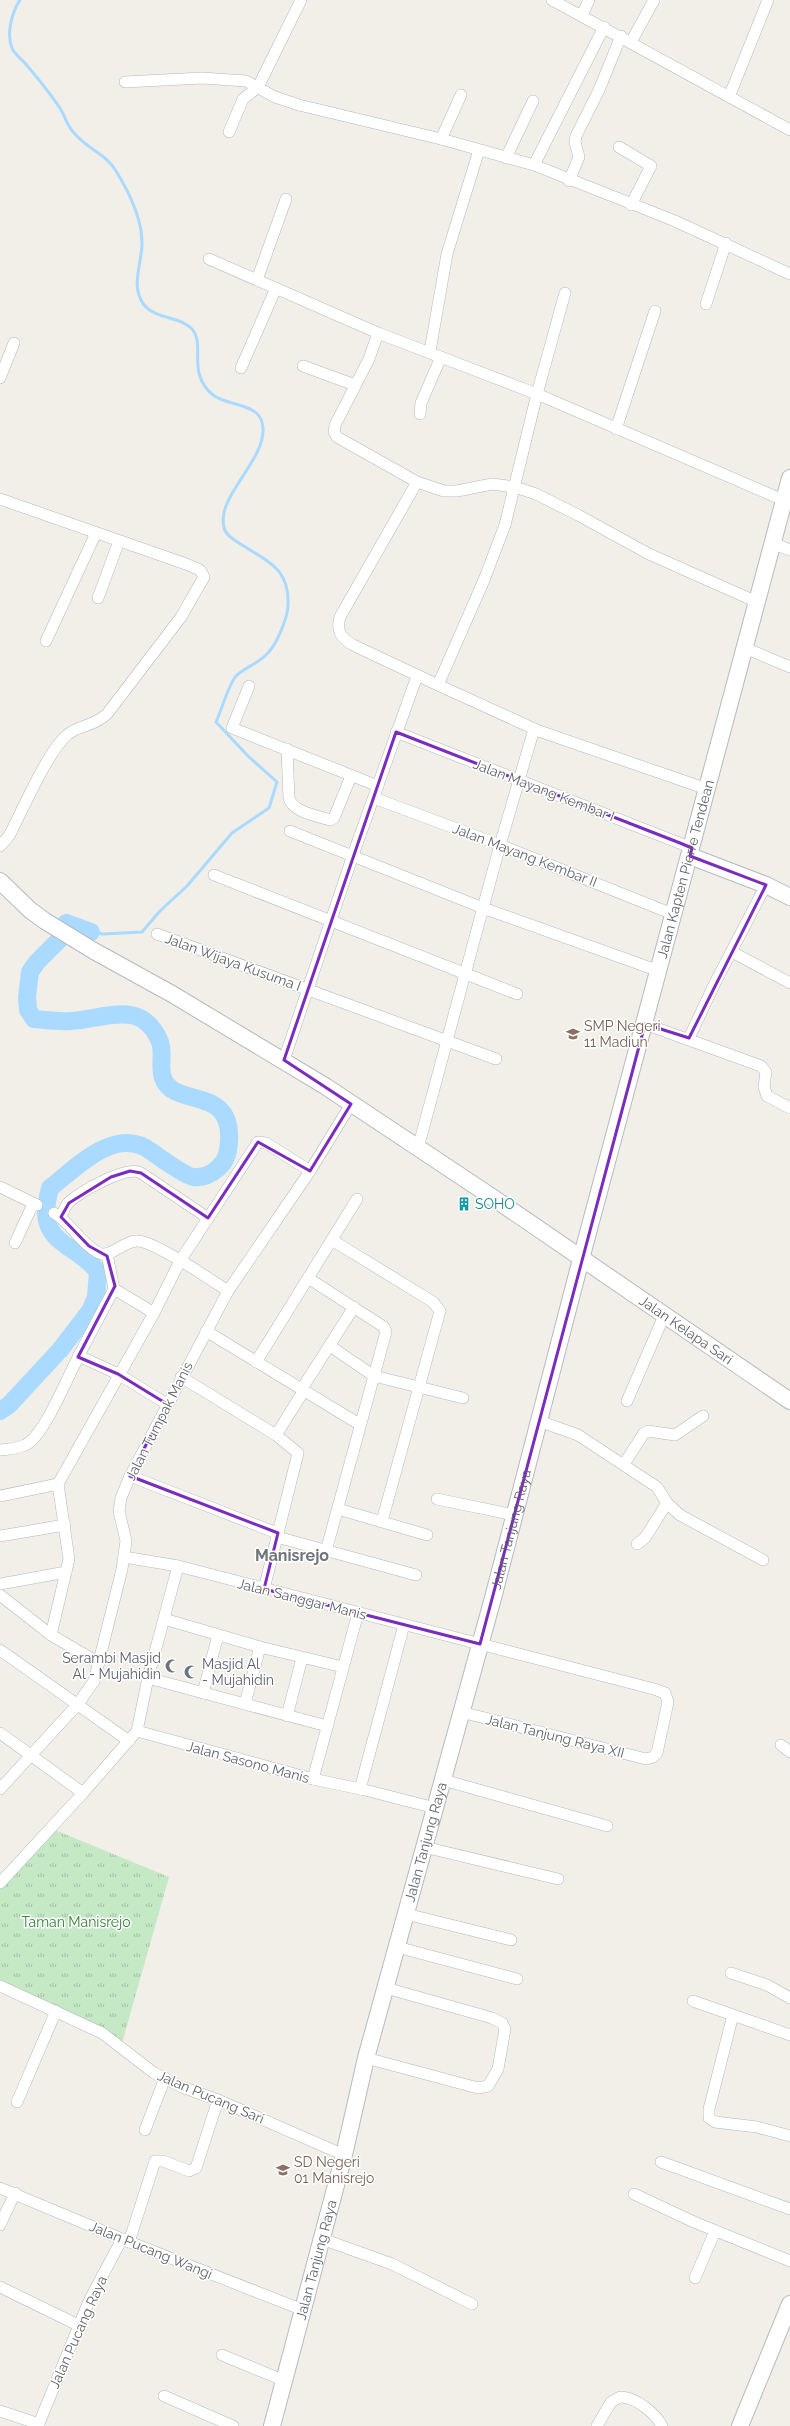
<svg xmlns="http://www.w3.org/2000/svg" width="790" height="2426" viewBox="0 0 790 2426" font-family="Raleway,sans-serif">
  <style>
    .grass { fill: url(#grass-tufts) }
    .lines { fill: none; stroke-linecap: round; stroke-linejoin: round }
    .stream { stroke: #aadaff; stroke-width: 3 }
    .river { stroke: #aadaff; stroke-width: 18 }
    .street-casing { stroke: #b5b8bc; stroke-width: 12 }
    .secondary-casing { stroke: #b6babf; stroke-width: 18 }
    .street { stroke: #fff; stroke-width: 11 }
    .secondary { stroke: #fff; stroke-width: 16 }
    .marked { fill: none; stroke: #7b2cbf; stroke-width: 3; stroke-linejoin: round }
    .labels { text-anchor: middle; stroke-width: 3; stroke-linejoin: round; paint-order: stroke }
    .street-label { font-size: 14px; fill: #5f6368; stroke: #fff }
    .education-label { font-size: 14px; fill: #785e54; stroke: #fff; text-anchor: start }
    .culture-label { font-size: 14px; fill: #0d838f; stroke: #fff; text-anchor: start }
    .worship-label { font-size: 14px; fill: #5b616d; stroke: #fff; text-anchor: end }
    .park-label { font-size: 14px; fill: #348238; stroke: #fff }
    .quarter-label { font-size: 16px; font-weight: bold; fill: #70757a; stroke: #fff }
  </style>
  <defs>
    <pattern id="grass-tufts" width="24" height="20" patternUnits="userSpaceOnUse"><rect width="24" height="20" fill="#c5e8c5"/><path d="M3 7l-1-3M5 7V3M7 7l1-3M15 17l-1-3M17 17v-4M19 17l1-3" fill="none" stroke="#a3c0a4"/></pattern>
  </defs>
  <rect width="100%" height="100%" fill="#f1efe8"/>
  <polygon class="grass" points="55,1830 169,1877 122,2043 0,1984 0,1888"/>
  <g class="lines">
    <path class="stream" d="M20,0c-8,12 -14,34 -8,48 2,5 8,10 12,14 13,15 25,30 36,46 6,10 7,19 16,27 12,14 30,19 40,36 13,21 26,47 26,72 0,21 -12,43 2,62 13,15 36,11 48,24 14,16 -6,44 21,66 15,12 49,7 50,33 2,33 -47,69 -39,99 1,8 10,13 15,16 29,19 51,25 49,63 -1,14 -12,40 -22,49 -9,9 -22,13 -30,21 -7,7 -15,36 -20,46l33,35 28,25 -8,26 -37,25 -45,53 -27,25 -18,21 -39,2 -12,-2"/>
    <path class="river" d="M0,1411l9,-6 51,-55 30,-39 6,-14 2,-25c-17,-24 -51,-27 -52,-59 0,-8 2,-17 4,-25 26,-20 66,-64 102,-36 7,5 32,23 41,25 10,1 17,-2 24,-8 9,-7 11,-15 12,-27 4,-58 -55,-33 -66,-64 -4,-11 1,-25 -3,-36 -18,-44 -55,-23 -89,-21 -12,1 -25,-1 -37,-2l-6,-9 -1,-13 3,-25 7,-10 27,-27 2,-12 25,9"/>
    <g class="street-casing">
      <g id="street">
        <polyline points="552,0 790,130"/>
        <polyline points="582,15 589,0"/>
        <polyline points="631,42 654,0"/>
        <polyline points="125,82 202,78 246,81 275,97 299,105 441,139 534,165 675,221 790,274"/>
        <polyline points="729,97 768,0"/>
        <polyline points="229,132 243,99 258,87 301,0"/>
        <polyline points="441,139 461,95"/>
        <polyline points="619,147 651,166 631,205"/>
        <polyline points="506,158 533,101"/>
        <polyline points="534,165 604,27"/>
        <polyline points="569,181 579,157 575,142 576,136 599,90 621,36"/>
        <polyline points="209,259 378,333 537,394 783,500"/>
        <polyline points="257,280 286,199"/>
        <polyline points="706,304 726,243"/>
        <polyline points="378,333 369,359 335,425 334,432 337,437 417,482 444,491 457,491 492,484 515,487 536,494 578,515 649,554 757,602"/>
        <polyline points="430,351 447,254 479,150"/>
        <polyline points="303,366 355,385"/>
        <polyline points="241,368 276,288"/>
        <polyline points="0,378 14,343"/>
        <polyline points="420,414 421,403 441,357"/>
        <polyline points="616,429 655,311"/>
        <path d="M417,482l-77,135c-4,14 1,21 13,28l85,40 46,-105 21,-55 32,-131 28,-101"/>
        <path d="M0,499l186,65 14,6 4,7 -23,40 -74,97c-14,13 -29,11 -40,21 -19,16 -45,76 -58,101l-9,10"/>
        <polyline points="772,543 790,550"/>
        <polyline points="98,598 119,541"/>
        <polyline points="46,641 96,533"/>
        <polyline points="745,648 790,667"/>
        <polyline points="438,685 539,731 707,789"/>
        <polyline points="249,686 232,728 378,786"/>
        <polyline points="396,732 692,848"/>
        <path d="M287,749l2,49c3,14 29,18 41,22l4,-2 17,-42"/>
        <polyline points="374,798 500,845 675,915"/>
        <polyline points="290,831 483,908 659,971"/>
        <polyline points="214,875 517,994"/>
        <polyline points="157,934 496,1059"/>
        <polyline points="732,952 790,983"/>
        <polyline points="645,1024 761,1066 766,1072 764,1087 767,1096 790,1108"/>
        <polyline points="689,1038 715,983 766,885"/>
        <polyline points="284,1060 353,855 417,676"/>
        <polyline points="418,1148 500,845 534,729"/>
        <polyline points="0,1187 37,1205"/>
        <path d="M54,1213c17,10 27,31 45,40 11,6 25,-13 39,-12 18,1 73,39 90,50"/>
        <path d="M61,1217c2,-5 4,-10 7,-14 12,-11 58,-38 73,-30l67,45"/>
        <polyline points="332,1240 433,1302 440,1311 382,1521"/>
        <polyline points="15,1243 33,1204"/>
        <polyline points="308,1278 384,1327 386,1332 326,1551"/>
        <polyline points="114,1289 154,1313"/>
        <polyline points="206,1331 359,1424"/>
        <polyline points="330,1346 374,1376 463,1398"/>
        <polyline points="78,1357 114,1289 107,1254"/>
        <polyline points="256,1362 357,1199"/>
        <polyline points="181,1377 276,1435 298,1453 264,1589"/>
        <polyline points="301,1390 354,1307"/>
        <polyline points="627,1401 664,1316"/>
        <polyline points="539,1421 578,1435 657,1487 667,1503 680,1515 763,1560"/>
        <polyline points="276,1435 303,1392"/>
        <path d="M0,1450c8,-1 17,-1 25,-5 19,-8 43,-70 54,-89l39,18 49,30"/>
        <polyline points="624,1464 644,1433 648,1431 675,1435 703,1416"/>
        <polyline points="130,1476 277,1533"/>
        <polyline points="0,1496 58,1484"/>
        <polyline points="437,1499 514,1515"/>
        <polyline points="338,1509 427,1535"/>
        <polyline points="0,1536 65,1525"/>
        <polyline points="277,1537 416,1575"/>
        <polyline points="637,1544 645,1538 667,1503"/>
        <polyline points="124,1557 178,1566 654,1689 665,1693 668,1702 657,1753 653,1757 646,1759 461,1712"/>
        <polyline points="0,1584 66,1572"/>
        <polyline points="0,1595 51,1635 99,1663"/>
        <polyline points="164,1619 260,1647 343,1667"/>
        <polyline points="51,1635 69,1559 58,1484 154,1313 180,1261 258,1142 266,1143 310,1171"/>
        <polyline points="0,1650 129,1741"/>
        <polyline points="148,1678 327,1726"/>
        <polyline points="203,1693 218,1635"/>
        <polyline points="245,1704 260,1647"/>
        <polyline points="287,1716 302,1658"/>
        <polyline points="137,1731 313,1779 365,1790 435,1808"/>
        <polyline points="0,1733 83,1793"/>
        <polyline points="781,1745 790,1752"/>
        <polyline points="313,1779 358,1613"/>
        <polyline points="443,1780 607,1826"/>
        <polyline points="0,1789 78,1704 94,1681 122,1569 126,1541 119,1511 121,1498 130,1476 228,1291 310,1171 351,1104"/>
        <polyline points="360,1789 404,1625"/>
        <polyline points="424,1847 558,1879"/>
        <polyline points="0,1883 83,1793 137,1731 148,1678 178,1566"/>
        <polyline points="406,1914 511,1940"/>
        <polyline points="397,1947 517,1979"/>
        <polyline points="731,1973 767,1985 790,1998"/>
        <polyline points="0,1986 102,2033 154,2073 182,2087 218,2100 344,2155"/>
        <polyline points="693,2001 790,2035"/>
        <polyline points="733,2015 709,2109 709,2118 715,2122 757,2127 790,2136"/>
        <polyline points="366,2058 478,2088 488,2086 498,2069 505,2029 502,2023 492,2018 386,1988"/>
        <polyline points="17,2102 56,2011"/>
        <polyline points="145,2130 165,2078"/>
        <polyline points="661,2162 790,2209"/>
        <polyline points="0,2188 122,2239 303,2310"/>
        <polyline points="634,2194 694,2222 790,2261"/>
        <polyline points="0,2225 15,2193"/>
        <polyline points="322,2239 392,2264 472,2304"/>
        <polyline points="129,2242 155,2161 163,2161 189,2171 196,2168 218,2100"/>
        <polyline points="695,2278 715,2231"/>
        <polyline points="0,2287 78,2325"/>
        <polyline points="222,2355 285,2381"/>
        <polyline points="164,2396 233,2426"/>
        <polyline points="0,2411 39,2424"/>
        <polyline points="38,2426 89,2301 122,2239"/>
        <path d="M597,2426l14,-24 9,-5c16,0 35,16 42,29"/>
      </g>
    </g>
    <g class="secondary-casing">
      <g id="secondary">
        <polyline points="690,856 766,885 790,897"/>
        <path id="s1" d="M0,881l30,29 15,11 49,30 78,43 153,92 167,111 298,204"/>
        <path id="s2" d="M272,2426l72,-271 22,-97 127,-460 88,-339 209,-781"/>
        <polyline points="740,2426 790,2304"/>
      </g>
    </g>
    <use href="#street" class="street"/>
    <use href="#secondary" class="secondary"/>
  </g>
  <path class="marked" d="M396,732l284,111 12,5 -2,8 76,29 -77,153 -44,-14 -165,620 -216,-55 14,-56 -148,-57 37,-72 -49,-30 -40,-17 37,-71 -8,-30 -18,-10 -28,-29 8,-14 42,-26 19,-6 11,2 67,45 50,-76 52,29 41,-67 -67,-44z"/>
  <defs>
    <g id="school-bare" transform="scale(1.08)"><path d="M0-5L7-2L0 1L-7-2ZM-4 1L0 2.5L4 1V4Q0 6-4 4Z" fill="#8d6e63" stroke="#fff" stroke-width="2.5" paint-order="stroke"/></g>
    <g id="building-bare" transform="scale(1.08)"><path d="M-4-6H4V6H1V3H-1V6H-4ZM-2.5-4.3h1.7v1.8h-1.7ZM.8-4.3h1.7v1.8H.8ZM-2.5-1h1.7V.8h-1.7ZM.8-1h1.7V.8H.8Z" fill="#0f9aa8" stroke="#fff" stroke-width="2.5" paint-order="stroke"/></g>
    <g id="mosque-bare" transform="scale(1.08)"><path d="M3.5-4.9A6 6 0 1 0 3.5 4.9A5 5 0 1 1 3.5-4.9Z" fill="#6b7280" stroke="#fff" stroke-width="2.5" paint-order="stroke"/></g>
  </defs>
  <g fill-rule="evenodd">
    <use href="#school-bare" x="573" y="1034"/>
    <use href="#building-bare" x="464" y="1204"/>
    <use href="#mosque-bare" x="172" y="1666"/>
    <use href="#mosque-bare" x="191" y="1672"/>
    <use href="#school-bare" x="283" y="2170"/>
  </g>
  <g class="labels">
    <g class="street-label">
      <text transform="translate(544 790) rotate(21)" y="5">Jalan Mayang Kembar I</text>
      <text transform="translate(525 855) rotate(21)" y="5">Jalan Mayang Kembar II</text>
      <text dy="5" stroke="none"><textPath href="#s2" startOffset="1611">Jalan Kapten Pierre Tendean</textPath></text>
      <text transform="translate(233 962) rotate(20)" y="5">Jalan Wijaya Kusuma I</text>
      <text dy="5" stroke="none"><textPath href="#s1" startOffset="821">Jalan Kelapa Sari</textPath></text>
      <text transform="translate(159 1421) rotate(-63)" y="5">Jalan Tumpak Manis</text>
      <text dy="5" stroke="none"><textPath href="#s2" startOffset="928">Jalan Tanjung Raya</textPath></text>
      <text transform="translate(302 1599) rotate(14)" y="5">Jalan Sanggar Manis</text>
      <text transform="translate(555 1736) rotate(14)" y="5">Jalan Tanjung Raya XII</text>
      <text transform="translate(248 1762) rotate(15)" y="5">Jalan Sasono Manis</text>
      <text dy="5" stroke="none"><textPath href="#s2" startOffset="604">Jalan Tanjung Raya</textPath></text>
      <text transform="translate(211 2097) rotate(23)" y="5">Jalan Pucang Sari</text>
      <text transform="translate(151 2250) rotate(22)" y="5">Jalan Pucang Wangi</text>
      <text dy="5" stroke="none"><textPath href="#s2" startOffset="172">Jalan Tanjung Raya</textPath></text>
      <text transform="translate(78 2332) rotate(-66)" y="5">Jalan Pucang Raya</text>
    </g>
    <g class="education-label">
      <text x="584" y="1031">SMP Negeri<tspan x="584" dy="16">11 Madiun</tspan></text>
      <text x="294" y="2167">SD Negeri<tspan x="294" dy="16">01 Manisrejo</tspan></text>
    </g>
    <g class="culture-label">
      <text x="475" y="1209">SOHO</text>
    </g>
    <g class="worship-label">
      <text x="161" y="1663">Serambi Masjid<tspan x="161" dy="16">Al - Mujahidin</tspan></text>
      <text x="202" y="1669" text-anchor="start">Masjid Al<tspan x="202" dy="16">- Mujahidin</tspan></text>
    </g>
    <g class="park-label">
      <text x="76" y="1927">Taman Manisrejo</text>
    </g>
    <g class="quarter-label">
      <text x="292" y="1561">Manisrejo</text>
    </g>
  </g>
</svg>
